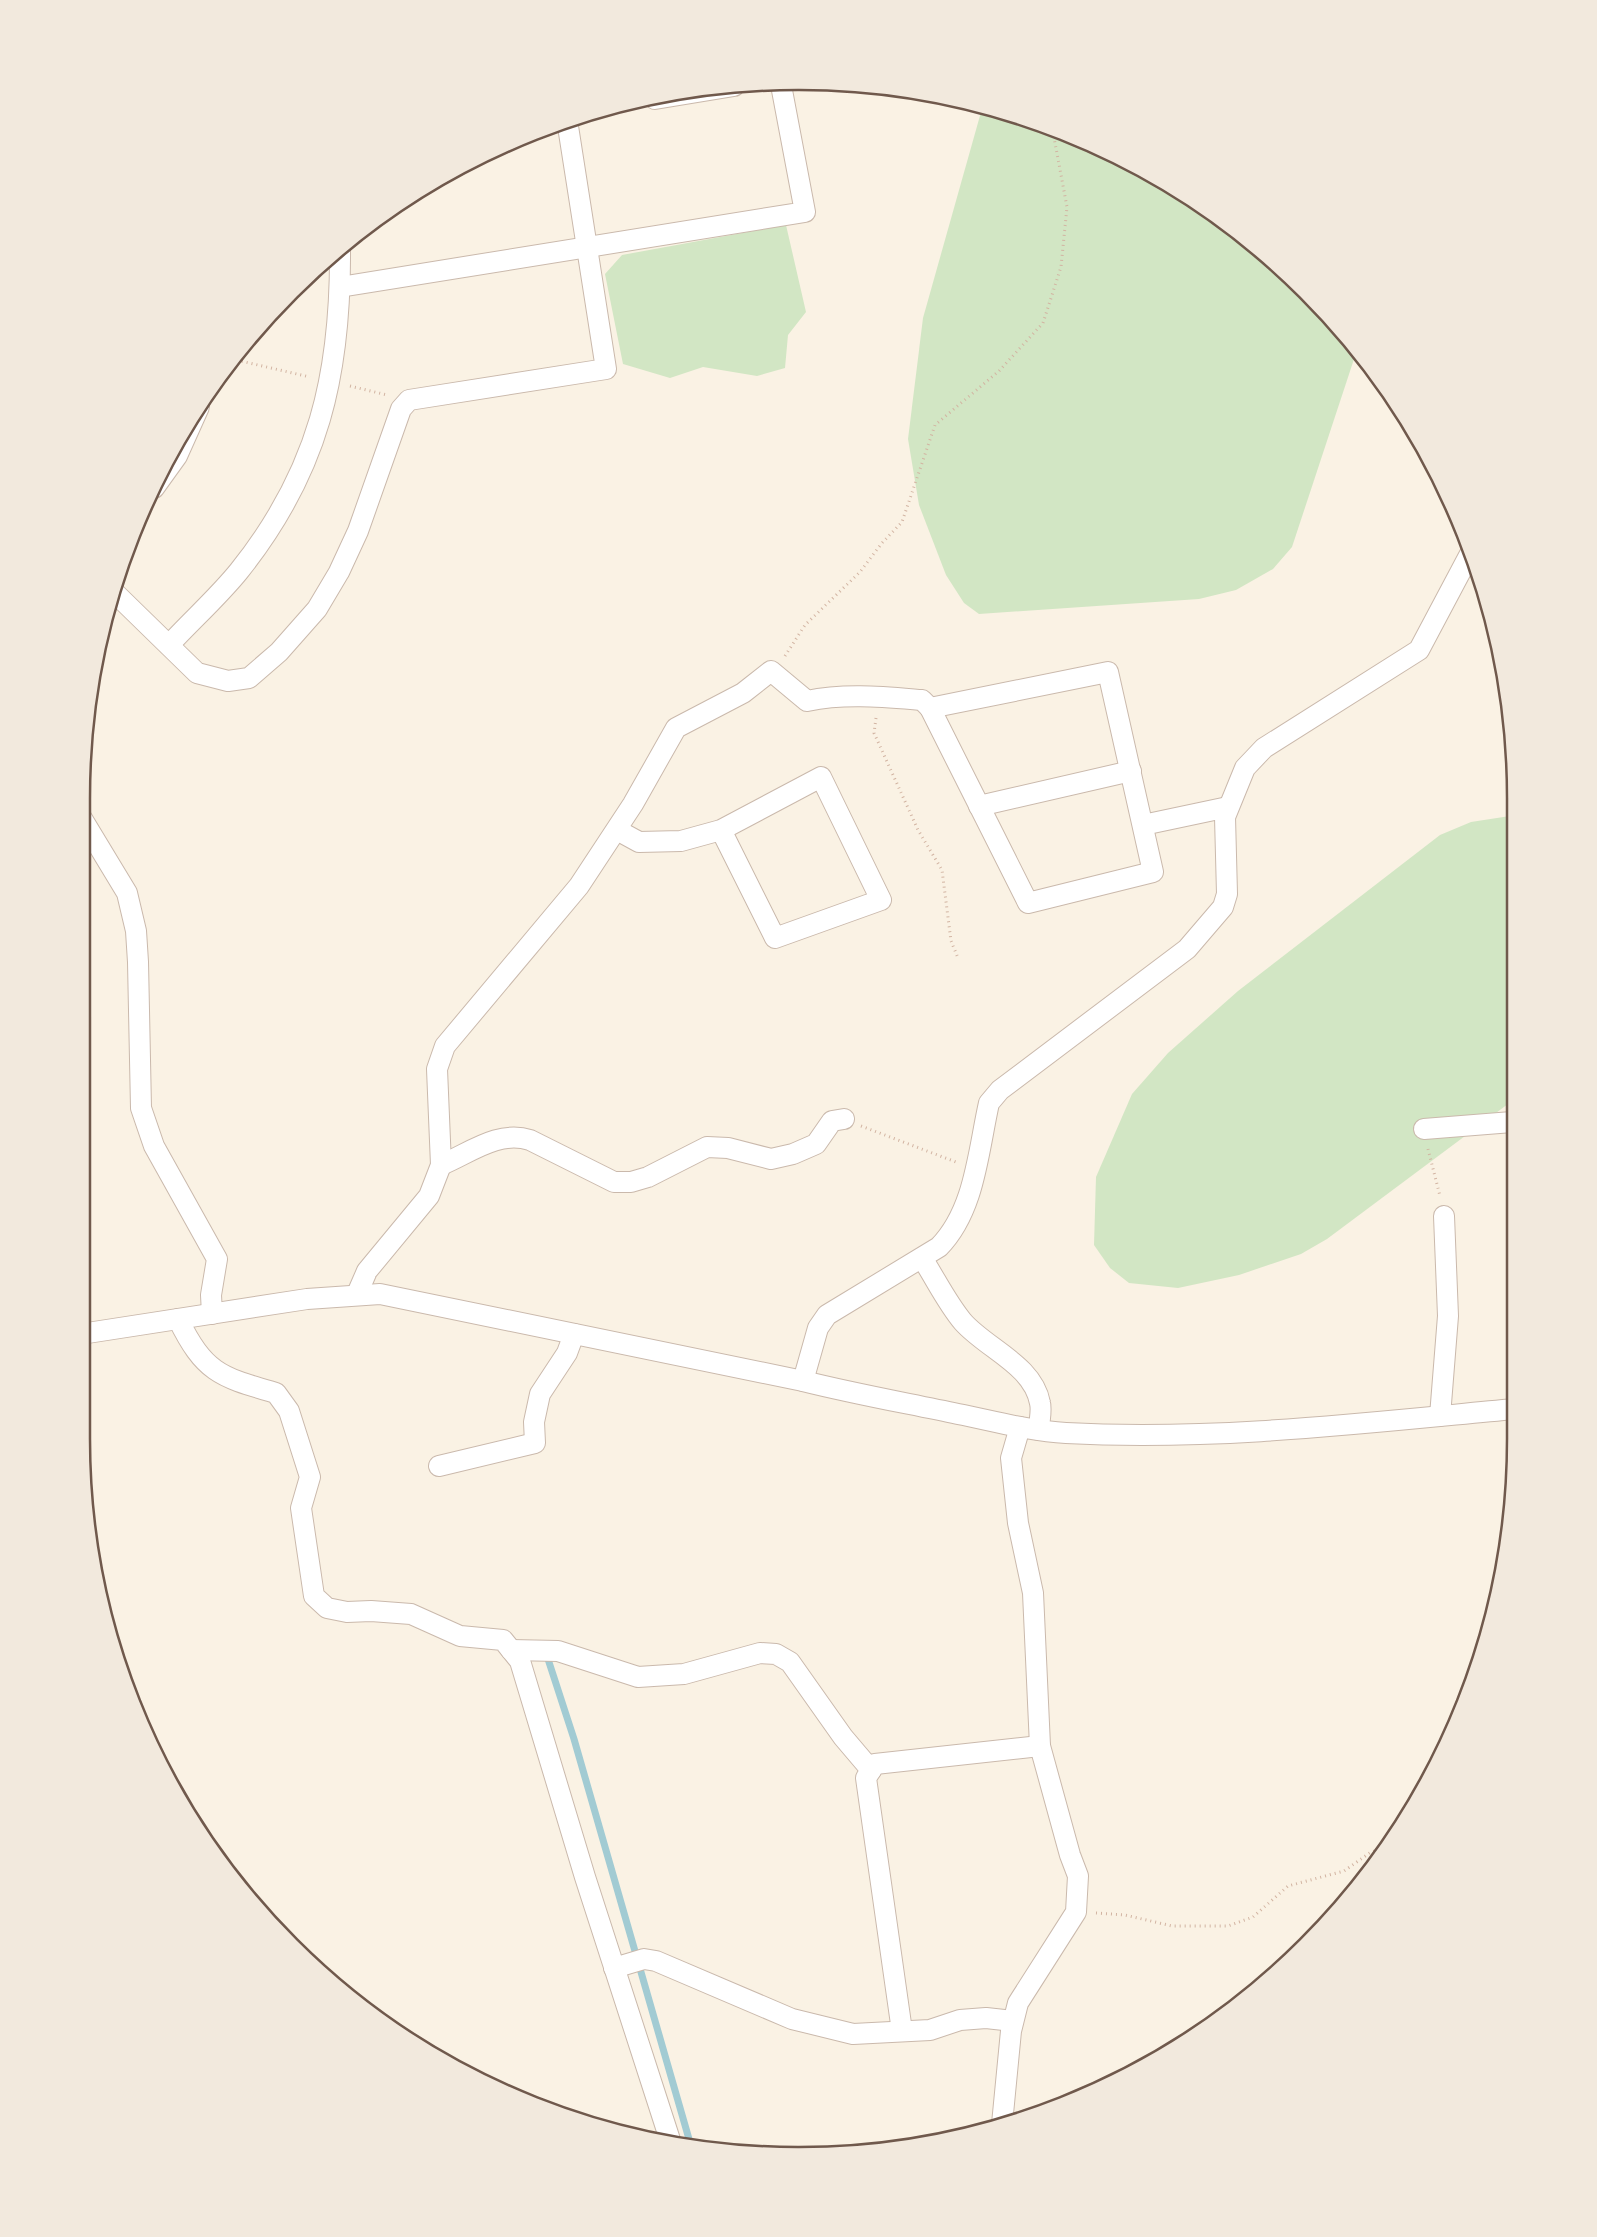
<svg xmlns="http://www.w3.org/2000/svg" width="1597" height="2237" viewBox="0 0 1597 2237" font-family="'Alegreya Sans',sans-serif">
  <style>
    .green { fill: #d2e6c4 }
    .lines { fill: none; stroke-linecap: round; stroke-linejoin: round }
    .stream { stroke: #a2cbd3; stroke-width: 7 }
    .street-casing { stroke: #cab9ac; stroke-width: 22 }
    .path { stroke: #d2b4a2; stroke-width: 3; stroke-dasharray: 1 4; stroke-linecap: butt }
    .street { stroke: #fff; stroke-width: 20 }
    .rim { fill: none; stroke: #70594c; stroke-width: 2.5 }
  </style>
  <rect width="100%" height="100%" fill="#faf2e4"/>
  <g class="green">
    <polygon points="983,105 1115,155 1235,229 1338,325 1356,353 1292,547 1273,569 1236,590 1199,599 979,614 964,603 946,575 919,505 908,439 923,318"/>
    <polygon points="786,225 806,312 788,335 785,368 757,376 703,367 670,378 623,364 605,274 622,255"/>
    <polygon points="1510,816 1512,1101 1327,1239 1301,1254 1239,1275 1178,1288 1129,1283 1110,1268 1094,1245 1096,1177 1132,1094 1168,1053 1238,991 1440,835 1471,822"/>
  </g>
  <g class="lines">
    <polyline class="stream" points="547,1656 574,1739 691,2146"/>
    <g class="street-casing">
      <g id="street">
        <polyline points="655,99 734,86"/>
        <polyline points="340,287 805,212 781,85"/>
        <polyline points="154,488 177,456 199,407"/>
        <polyline points="115,593 197,673 228,681 249,678 279,652 317,609 339,572 358,531 401,409 409,400 606,369 567,120"/>
        <path d="M169,645c23,-25 49,-48 70,-74 80,-100 102,-197 101,-322"/>
        <polygon points="1108,672 1153,872 1028,903 930,708"/>
        <polyline points="979,806 1131,771"/>
        <polyline points="81,817 127,893 136,931 138,962 141,1108 154,1146 217,1259 211,1295 212,1314"/>
        <polyline points="1143,825 1228,807"/>
        <polyline points="617,830 639,842 681,841 721,830 821,777 881,900 775,938 721,830"/>
        <polyline points="1424,1129 1512,1122"/>
        <path d="M441,1165c29,-12 57,-35 89,-25l84,42h17l17,-5 59,-30 21,1 43,11 22,-5 23,-10 16,-23 12,-2"/>
        <path d="M922,1258c13,20 25,45 41,64 24,27 70,43 77,81 2,8 -1,18 -1,27"/>
        <path d="M357,1294l10,-23 62,-75 12,-31 -4,-96 8,-23 134,-160 54,-82 43,-76 67,-35 28,-22 36,30c38,-8 77,-4 115,-1l8,8"/>
        <path d="M178,1319c27,55 43,58 98,74l13,18 21,66 -9,31 13,88 13,12 20,4 24,-1 40,3 49,22 43,4 17,21 65,216 85,263"/>
        <path d="M81,1334l226,-35 73,-5 423,87c52,13 103,22 155,33 36,7 71,17 108,19 149,8 299,-10 448,-24"/>
        <path d="M803,1381l15,-53 9,-13 112,-68c36,-37 39,-95 50,-144l11,-13 187,-141 36,-42 4,-13 -2,-77 20,-49 19,-20 155,-98 52,-98"/>
        <polyline points="1440,1416 1448,1316 1444,1216"/>
        <polyline points="439,1466 535,1443 534,1422 540,1394 567,1353 574,1334"/>
        <polyline points="511,1650 558,1651 638,1677 684,1674 760,1653 776,1654 790,1662 843,1737 871,1770"/>
        <polyline points="614,1968 644,1959 656,1961 792,2019 853,2034 930,2030 960,2020 986,2018 1013,2021"/>
        <polyline points="902,2031 866,1778 875,1764 1040,1746"/>
        <polyline points="1002,2124 1011,2031 1018,2003 1076,1912 1078,1876 1070,1855 1040,1746 1033,1593 1018,1523 1011,1458 1020,1427"/>
      </g>
    </g>
    <g class="path">
      <polyline points="232,359 310,377"/>
      <polyline points="350,386 387,395"/>
      <polyline points="785,656 805,625 860,572 882,543 902,522 935,425 999,371 1043,323 1061,267 1067,207 1053,132"/>
      <polyline points="876,718 874,733 918,830 942,870 951,941 958,958"/>
      <polyline points="861,1126 956,1162"/>
      <polyline points="1428,1149 1440,1196"/>
      <polyline points="1096,1913 1125,1915 1172,1926 1228,1926 1253,1917 1288,1886 1344,1871 1371,1852 1385,1848"/>
    </g>
    <use href="#street" class="street"/>
  </g>
  <path d="M0 0H1597V2237H0ZM798 90H799A708 708 0 0 1 1507 798V1439A708 708 0 0 1 799 2147H798A708 708 0 0 1 90 1439V798A708 708 0 0 1 798 90Z" fill="#f2e9dd" fill-rule="evenodd"/>
  <path class="rim" d="M798 90H799A708 708 0 0 1 1507 798V1439A708 708 0 0 1 799 2147H798A708 708 0 0 1 90 1439V798A708 708 0 0 1 798 90Z"/>
</svg>
